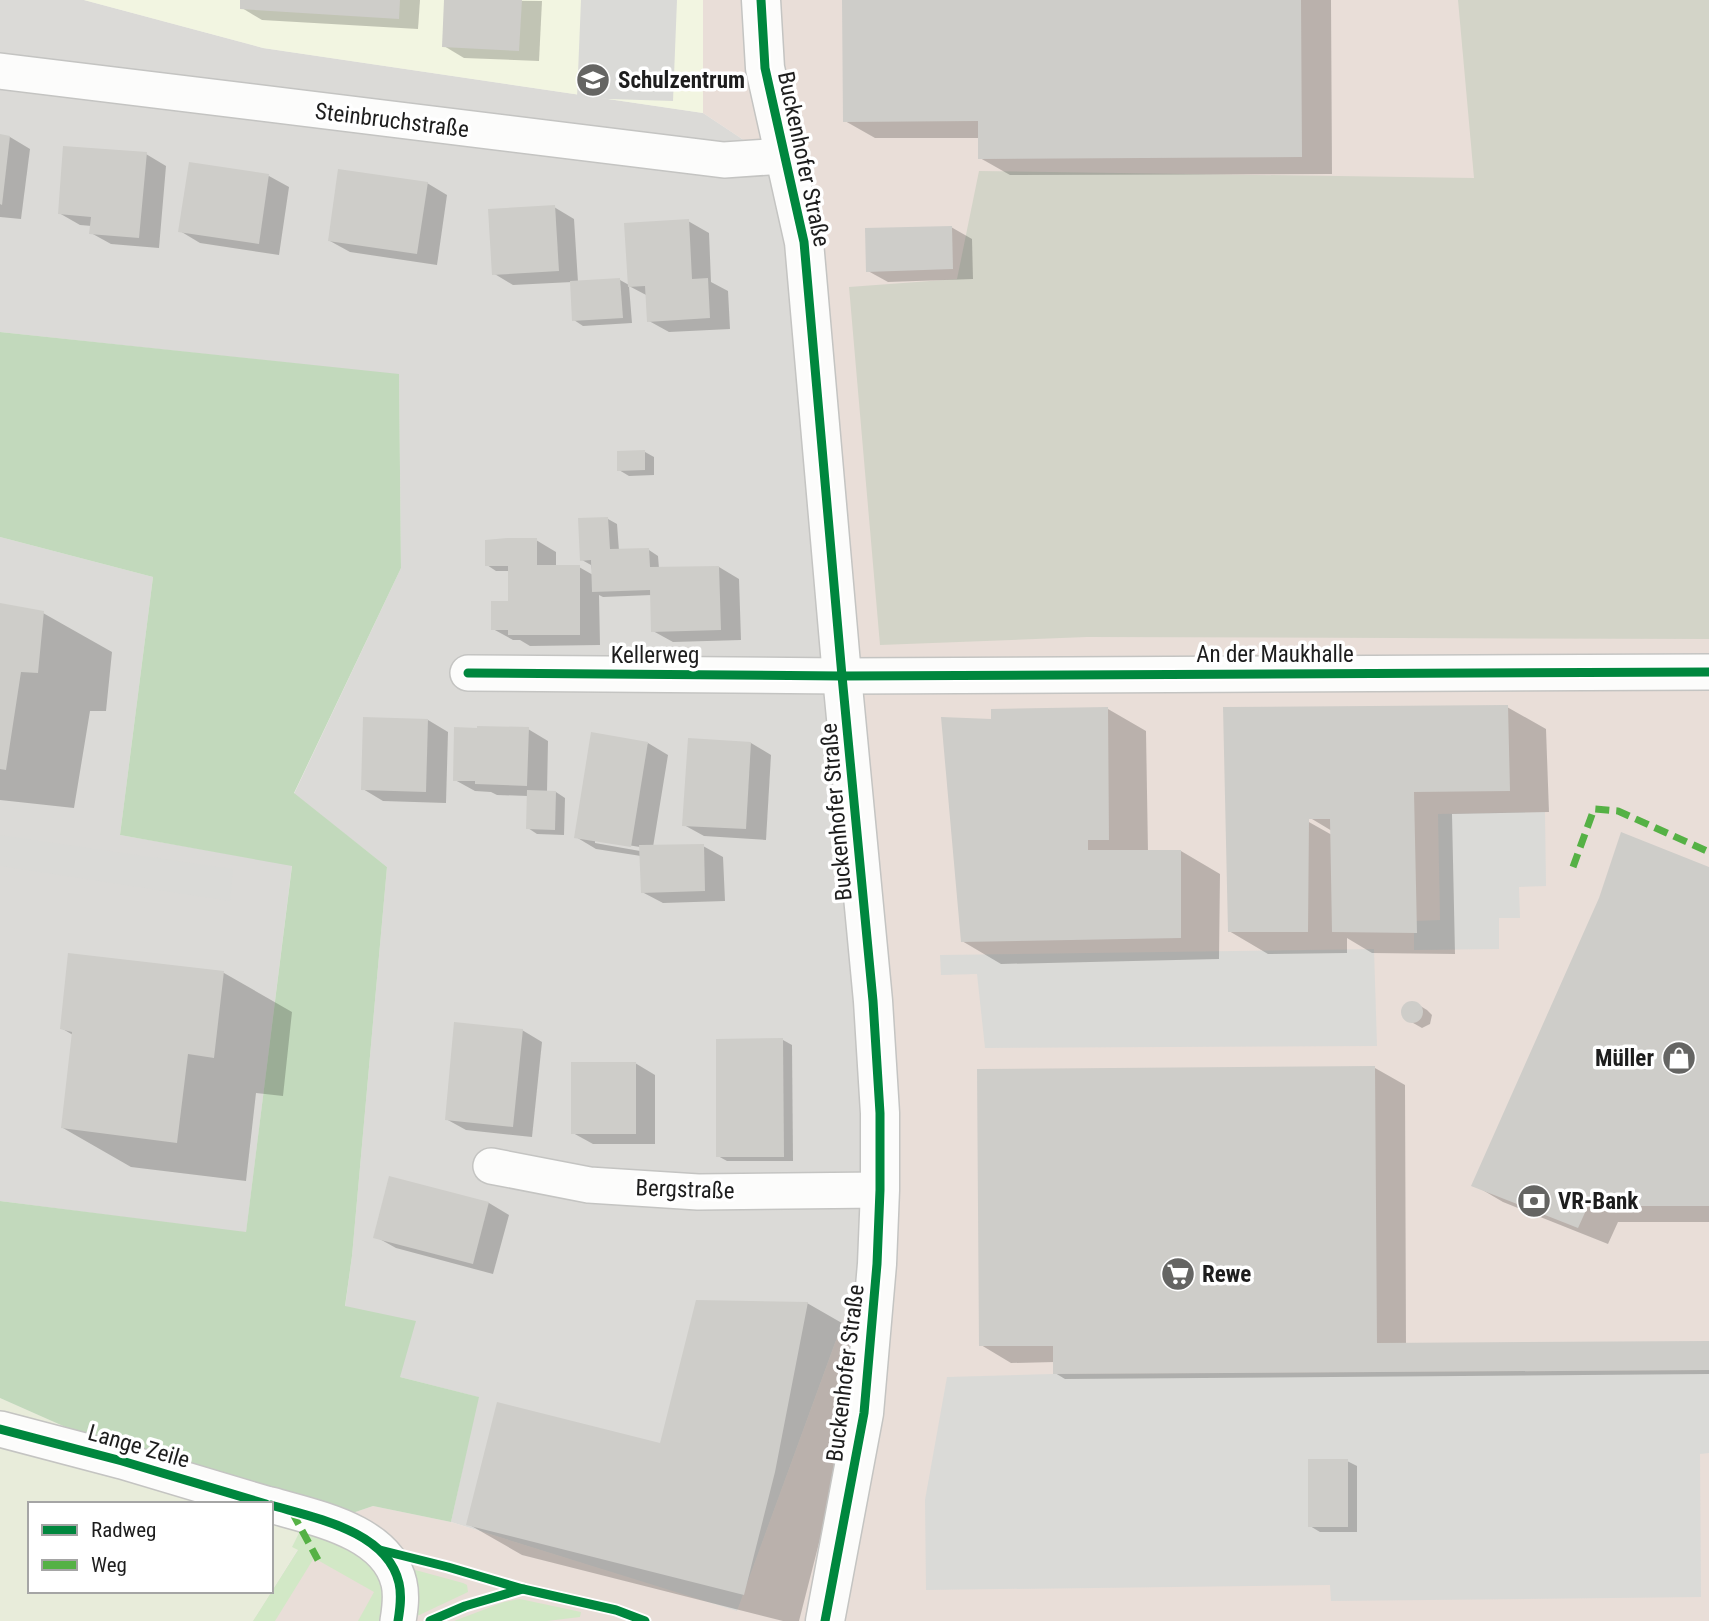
<svg xmlns="http://www.w3.org/2000/svg" width="1709" height="1621" viewBox="0 0 1709 1621" font-family="'Roboto Condensed',sans-serif">
  <style>
    .residential { fill: #dbdad7 }
    .commercial { fill: #e9ded8 }
    .education { fill: #f2f5e1 }
    .construction { fill: #d3d4c8 }
    .farmland { fill: #e8ecda }
    .grass { fill: #d2e8c6 }
    .forest { fill: #c2d9bc }
    .parking { fill: #dadad7 }
    .shadow { fill: #0003; fill-rule: evenodd }
    .building { fill: #cecdc9 }
    .lines { fill: none; stroke-linecap: round; stroke-linejoin: round }
    .minor-casing { stroke: #c4c4c2; stroke-width: 38 }
    .tertiary-casing { stroke: #c4c4c2; stroke-width: 41 }
    .minor { stroke: #fcfcfb; stroke-width: 35 }
    .tertiary { stroke: #fcfcfb; stroke-width: 38 }
    .quiet { stroke: #55b145; stroke-width: 7; stroke-dasharray: 14 7; stroke-linecap: butt }
    .cycleway-casing { stroke: #fff; stroke-width: 13 }
    .cycleway { stroke: #00873e; stroke-width: 9 }
    .labels { text-anchor: middle; stroke-width: 7; stroke-linejoin: round; paint-order: stroke }
    .poi-label { font-size: 23px; font-weight: bold; fill: #1d1d1d; stroke: #fff; text-anchor: start }
    .street-label { font-size: 23px; fill: #1d1d1d; stroke: #fff }
  </style>
  <rect width="100%" height="100%" fill="#ecebe6"/>
  <g class="residential">
    <polygon points="0,0 84,0 263,48 703,113 792,172 885,1206 737,1612 451,1522 478,1397 400,1377 345,1307 352,1256 387,867 294,794 401,568 399,375 0,332"/>
    <polygon points="0,537 153,577 120,835 292,865 246,1233 0,1201"/>
  </g>
  <polygon class="commercial" points="703,0 1709,0 1709,1621 253,1621 298,1550 300,1531 373,1506 451,1522 737,1611 885,1206 792,172 703,113"/>
  <polygon class="education" points="84,0 703,0 703,113 263,48"/>
  <polygon class="construction" points="1458,0 1709,0 1709,639 1087,637 880,645 849,287 957,279 979,171 1474,178"/>
  <polygon class="farmland" points="0,1398 238,1504 30,1504 30,1591 271,1591 271,1518 300,1531 292,1547 298,1549 253,1621 0,1621"/>
  <g class="grass">
    <polygon points="300,1531 313,1534 345,1547 369,1561 385,1586 383,1621 358,1621 374,1592 314,1558 275,1621 253,1621 298,1550 292,1547"/>
    <polygon points="408,1568 463,1583 467,1585 468,1592 413,1618"/>
    <polygon points="520,1599 581,1612 580,1617 547,1621 454,1621 504,1602"/>
  </g>
  <polygon class="forest" points="0,332 399,374 401,568 294,793 387,867 352,1256 345,1306 416,1321 400,1377 479,1397 451,1522 373,1506 300,1531 0,1398 0,1201 246,1232 292,866 120,835 153,577 0,537"/>
  <g class="parking">
    <polygon points="581,0 677,0 673,101 577,98"/>
    <polygon points="1545,812 1546,886 1519,887 1520,918 1499,918 1499,949 1414,950 1414,921 1440,920 1438,814"/>
    <polygon points="0,835 233,869 230,901 0,866"/>
    <polygon points="1374,949 1377,1046 985,1048 977,974 941,975 940,955"/>
    <polygon points="1709,1370 1709,1453 1700,1454 1701,1597 1331,1601 1330,1585 926,1590 925,1500 947,1377 1053,1374"/>
  </g>
  <g class="shadow">
    <polygon points="242,0 420,0 418,29 262,20 242,8"/>
    <polygon points="446,0 542,1 539,61 464,58 444,46"/>
    <polygon points="844,0 1331,0 1332,174 1010,175 980,158 980,138 875,138 845,121"/>
    <polygon points="0,136 10,137 30,149 21,219 0,217"/>
    <polygon points="146,154 166,166 159,248 111,244 91,233 92,226 80,225 59,213"/>
    <polygon points="269,176 289,187 279,255 200,243 180,231"/>
    <polygon points="427,183 447,195 437,265 350,252 330,241"/>
    <polygon points="554,207 574,219 578,282 620,280 629,285 688,221 709,233 711,282 728,291 730,329 669,332 649,321 648,296 629,286 632,323 583,326 574,320 572,282 513,285 493,273"/>
    <polygon points="951,227 972,239 973,279 888,282 868,271"/>
    <polygon points="645,452 654,457 654,475 629,476 619,470"/>
    <polygon points="608,519 617,524 619,551 649,550 658,556 659,569 719,567 739,579 741,640 673,642 653,631 652,595 603,597 599,595 600,645 530,646 520,640 513,640 493,629 510,603 509,571 496,571 487,565 536,540 556,552 556,567 579,567 593,575 591,565 582,560"/>
    <polygon points="0,605 43,613 112,652 106,711 90,711 74,808 0,800"/>
    <path d="M1507,707l39,22 3,83 -97,2 3,140 -83,-1 -25,-15v15l-79,1 -39,-23 -4,-223zM1302,813l30,18v4l-32,-18z"/>
    <polygon points="1108,709 1146,731 1148,852 1181,851 1220,874 1219,959 1001,964 962,941 992,721"/>
    <polygon points="428,720 448,732 446,803 383,801 363,789"/>
    <polygon points="528,729 548,741 547,792 556,792 565,798 564,835 537,834 528,828 528,796 497,795 491,792 475,791 455,780"/>
    <polygon points="690,740 751,743 771,755 766,840 704,836 684,825"/>
    <path d="M648,743l20,12 -15,92 50,-1 20,11 2,44 -62,2 -21,-11 -1,-36 -45,-7 -20,-12zM595,840l45,7v4l-45,-8z"/>
    <polygon points="1709,868 1709,1222 1618,1222 1608,1244 1503,1202 1474,1185"/>
    <polygon points="69,955 224,973 292,1012 283,1096 256,1093 246,1181 131,1167 63,1128 73,1035 61,1028"/>
    <polygon points="1411,1003 1417,1004 1427,1010 1432,1015 1430,1024 1422,1028 1406,1019 1403,1015 1405,1005"/>
    <polygon points="522,1030 542,1042 532,1137 466,1130 446,1119"/>
    <polygon points="783,1040 792,1045 793,1161 727,1161 718,1156"/>
    <polygon points="635,1063 655,1075 655,1144 593,1144 573,1133"/>
    <polygon points="1375,1068 1405,1085 1406,1345 1709,1343 1709,1374 1065,1379 1055,1373 1055,1362 1011,1363 981,1345"/>
    <polygon points="391,1178 489,1203 509,1215 493,1274 396,1248 376,1237"/>
    <polygon points="807,1303 861,1334 829,1504 799,1621 783,1621 522,1555 468,1524 662,1445"/>
    <polygon points="1347,1461 1357,1466 1357,1532 1320,1532 1310,1526"/>
  </g>
  <g class="building">
    <polygon points="240,0 400,0 399,19 240,9"/>
    <polygon points="444,0 522,0 519,51 442,47"/>
    <polygon points="842,0 1301,0 1302,157 978,159 978,121 843,122"/>
    <polygon points="0,134 10,136 2,205 0,204"/>
    <polygon points="63,146 147,152 139,238 89,234 91,217 58,214"/>
    <polygon points="189,162 269,174 259,244 178,232"/>
    <polygon points="338,169 428,182 417,254 328,241"/>
    <polygon points="555,205 559,271 492,275 488,209"/>
    <polygon points="689,219 692,279 708,278 710,318 647,322 645,286 628,287 624,223"/>
    <polygon points="952,226 953,269 866,272 865,228"/>
    <polygon points="620,278 623,318 572,321 570,281"/>
    <polygon points="645,450 645,470 617,471 617,451"/>
    <polygon points="608,517 610,549 649,548 650,567 719,566 721,630 651,632 650,590 592,592 591,560 580,561 578,518"/>
    <polygon points="507,538 537,538 537,565 580,565 580,635 508,635 508,630 491,630 491,601 508,601 508,566 485,566 485,540"/>
    <polygon points="0,603 44,611 38,673 21,672 6,770 0,769"/>
    <polygon points="1508,705 1510,791 1414,792 1417,933 1332,932 1330,819 1309,819 1308,932 1228,932 1223,707"/>
    <polygon points="1108,707 1109,840 1088,840 1088,850 1181,850 1181,938 961,942 941,717 991,719 991,709"/>
    <polygon points="363,717 428,719 426,792 361,790"/>
    <polygon points="477,726 529,727 527,786 475,784 475,781 453,781 454,727 477,728"/>
    <polygon points="591,732 648,742 631,847 574,838"/>
    <polygon points="688,738 751,742 746,829 682,826"/>
    <polygon points="527,790 556,791 555,830 526,829"/>
    <polygon points="1621,832 1709,867 1709,1206 1588,1206 1578,1228 1471,1186 1599,898"/>
    <polygon points="704,844 705,891 641,893 639,845"/>
    <polygon points="68,953 224,971 214,1058 188,1054 177,1143 61,1128 72,1032 60,1029"/>
    <circle cx="1412" cy="1012" r="11"/>
    <polygon points="454,1022 523,1029 513,1127 445,1120"/>
    <polygon points="783,1038 784,1157 716,1157 716,1039"/>
    <rect x="571" y="1062" width="65" height="72"/>
    <polygon points="1375,1066 1377,1343 1709,1341 1709,1370 1053,1374 1053,1346 979,1346 977,1069"/>
    <polygon points="389,1176 489,1202 473,1264 373,1238"/>
    <polygon points="696,1300 808,1302 775,1472 744,1595 466,1525 497,1402 660,1443"/>
    <rect x="1308" y="1459" width="40" height="68"/>
  </g>
  <g class="lines">
    <g class="minor-casing">
      <g id="minor">
        <polyline points="0,71 724,160 784,156"/>
        <polyline points="468,673 842,676 1709,672"/>
        <polyline points="491,1166 589,1185 698,1192 880,1190"/>
        <polyline points="0,1429 122,1461 266,1504"/>
        <path d="M271,1505c44,13 116,26 128,78 3,13 1,26 -1,38"/>
      </g>
    </g>
    <g class="tertiary-casing">
      <polyline id="tertiary" points="761,0 765,68 804,242 842,676 873,1001 880,1113 880,1190 877,1264 864,1413 825,1621"/>
    </g>
    <use href="#minor" class="minor"/>
    <use href="#tertiary" class="tertiary"/>
    <g class="quiet">
      <polyline points="1573,867 1594,809 1618,811 1709,852"/>
      <polyline points="292,1512 318,1560"/>
    </g>
    <g class="cycleway-casing">
      <g id="cycleway">
        <polyline points="761,0 765,68 804,242 842,676 873,1001 880,1113 880,1190 877,1264 864,1413 825,1621"/>
        <polyline points="468,673 842,676 1709,672"/>
        <polyline points="0,1429 122,1461 266,1504"/>
        <path d="M271,1505c44,13 116,26 128,78 3,13 1,26 -1,38"/>
        <polyline points="380,1550 448,1567 523,1589 616,1610 645,1621"/>
        <polyline points="430,1621 465,1606 523,1589"/>
      </g>
    </g>
    <use href="#cycleway" class="cycleway"/>
  </g>
  <defs>
    <g id="school-disc" transform="scale(1.75)"><circle r="9.5" fill="#656563" stroke="#fff"/><path d="M0-5L7-2L0 1L-7-2ZM-4 1L0 2.5L4 1V4Q0 6-4 4Z" fill="#fff"/></g>
    <g id="shop-disc" transform="scale(1.75)"><circle r="9.5" fill="#656563" stroke="#fff"/><path d="M-5-2.5h2.3a2.7 3.5 0 0 1 5.4 0H5L5.5 6h-11ZM-1.5-2.5h3a1.5 2.3 0 0 0-3 0Z" fill="#fff"/></g>
    <g id="bank-disc" transform="scale(1.75)"><circle r="9.5" fill="#656563" stroke="#fff"/><path d="M-6-4H6V4H-6ZM0-2.3a2.3 2.3 0 1 0 0 4.6a2.3 2.3 0 1 0 0-4.6Z" fill="#fff"/></g>
    <g id="supermarket-disc" transform="scale(1.75)"><circle r="9.5" fill="#656563" stroke="#fff"/><path d="M-6-5.5h2.5l.6 2H6L4.5 2H-2.5L-4.4-4H-6ZM-1.5 3.2a1.3 1.3 0 1 0 .1 0ZM3 3.2a1.3 1.3 0 1 0 .1 0Z" fill="#fff"/></g>
  </defs>
  <g fill-rule="evenodd">
    <use href="#school-disc" x="593" y="80"/>
    <use href="#shop-disc" x="1679" y="1058"/>
    <use href="#bank-disc" x="1534" y="1201"/>
    <use href="#supermarket-disc" x="1178" y="1274"/>
  </g>
  <g class="labels">
    <g class="poi-label">
      <text x="618" y="88">Schulzentrum</text>
      <text x="1654" y="1066" text-anchor="end">Müller</text>
      <text x="1558" y="1209">VR-Bank</text>
      <text x="1202" y="1282">Rewe</text>
    </g>
    <g class="street-label">
      <text transform="translate(392 120) rotate(7)" y="8">Steinbruchstraße</text>
      <text transform="translate(804 159) rotate(78)" y="8">Buckenhofer Straße</text>
      <text x="1275" y="662">An der Maukhalle</text>
      <text x="655" y="663">Kellerweg</text>
      <text transform="translate(836 812) rotate(-95)" y="8">Buckenhofer Straße</text>
      <text transform="translate(685 1189) rotate(2)" y="8">Bergstraße</text>
      <text transform="translate(845 1373) rotate(-83)" y="8">Buckenhofer Straße</text>
      <text transform="translate(139 1446) rotate(16)" y="8">Lange Zeile</text>
    </g>
  </g>
  <rect x="28" y="1502" width="245" height="91" fill="#ffffff" stroke="#a5a5a5" stroke-width="2"/>
  <rect x="42" y="1525" width="35" height="10" fill="#00873e" stroke="#a5a5a5" stroke-width="2"/>
  <text x="91" y="1537" font-size="21" fill="#1d1d1d">Radweg</text>
  <rect x="42" y="1560" width="35" height="10" fill="#55b145" stroke="#a5a5a5" stroke-width="2"/>
  <text x="91" y="1572" font-size="21" fill="#1d1d1d">Weg</text>
</svg>
